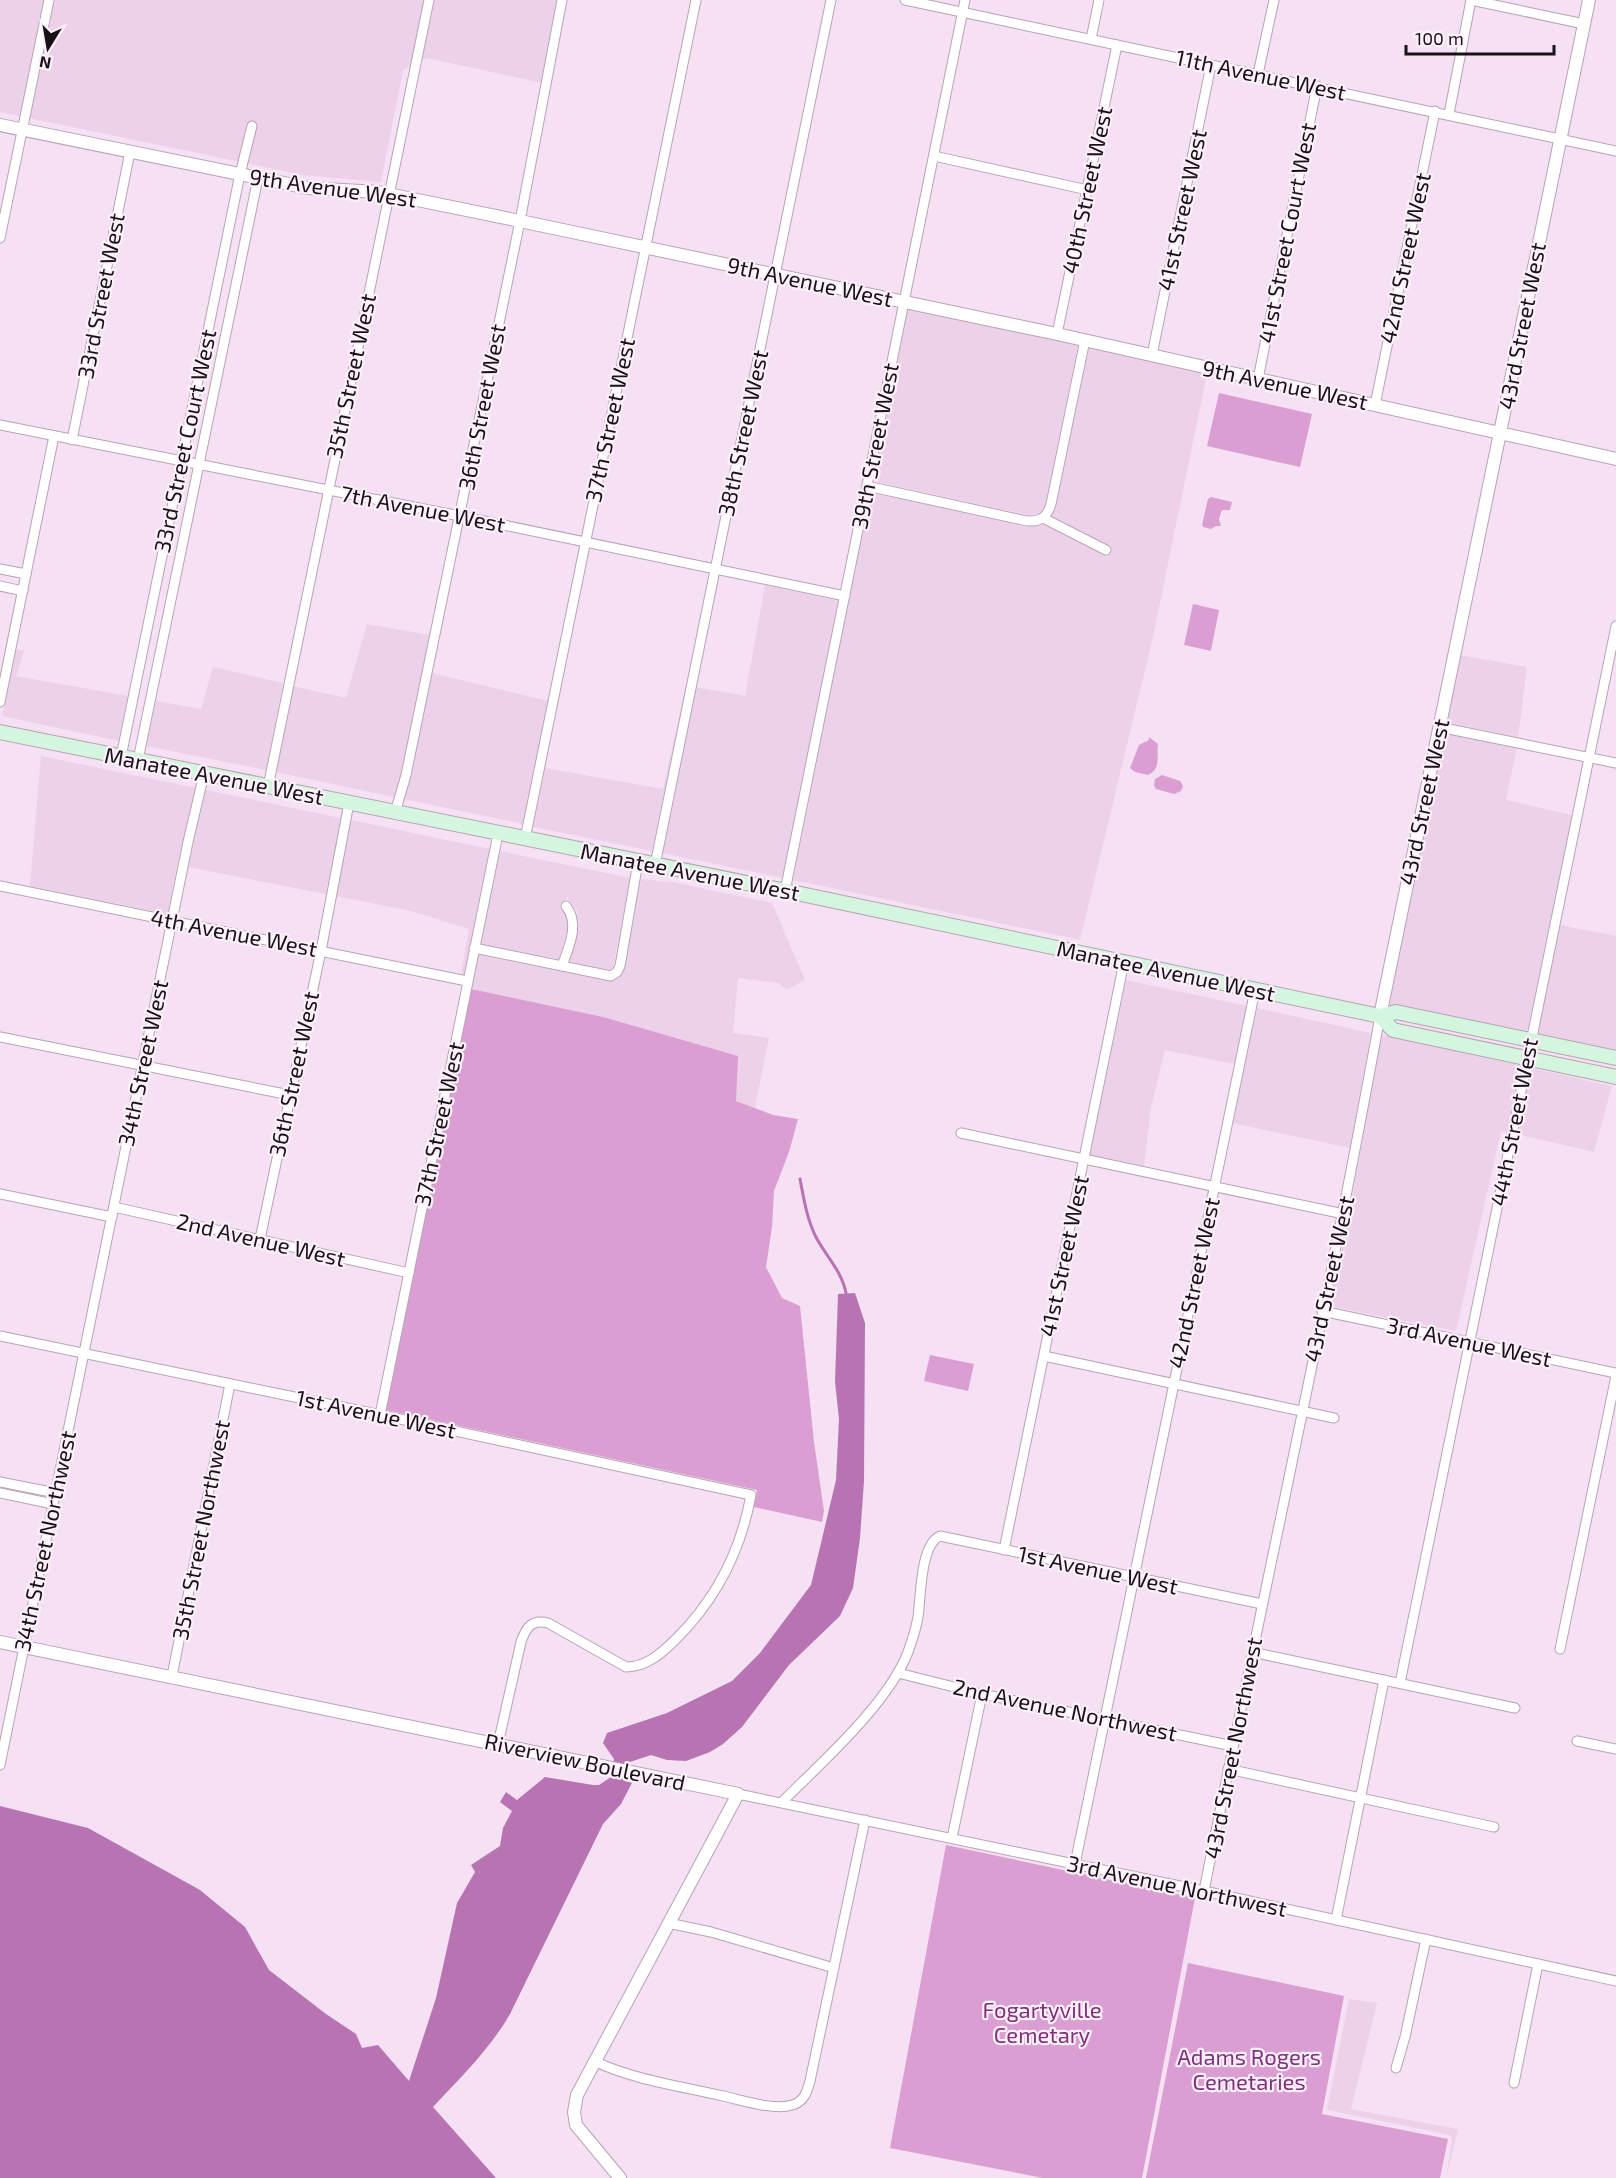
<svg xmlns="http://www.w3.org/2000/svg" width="1616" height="2178" viewBox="0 0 1616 2178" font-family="'Exo 2',sans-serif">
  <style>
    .built { fill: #edd1e9 }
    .green { fill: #da9ed3 }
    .water { fill: #b873b2 }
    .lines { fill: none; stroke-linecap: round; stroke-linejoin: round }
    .stream { stroke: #b873b2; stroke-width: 3 }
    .minor-casing { stroke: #b7a3b4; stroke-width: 11 }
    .tertiary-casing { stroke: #b7a3b4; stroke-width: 14 }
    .secondary-casing { stroke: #b7a3b4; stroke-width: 16 }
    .minor { stroke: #fff; stroke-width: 9 }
    .tertiary { stroke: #fff; stroke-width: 12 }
    .secondary { stroke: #d5f6de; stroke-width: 14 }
    .labels { text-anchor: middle; stroke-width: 4.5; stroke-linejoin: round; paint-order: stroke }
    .street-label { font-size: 22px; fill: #181117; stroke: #fef1fc }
    .park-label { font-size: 22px; fill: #812e7c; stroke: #fef1fc }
  </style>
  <rect width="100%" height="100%" fill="#f6e0f3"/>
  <g class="built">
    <polygon points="0,0 558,0 542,83 427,58 403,70 381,182 303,175 0,112"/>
    <polygon points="908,309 1078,345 1046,503 1044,509 1039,514 1028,515 873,481"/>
    <polygon points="1089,347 1207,374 1153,637 1080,940 793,880 871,492 1026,527 1044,525 1108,557 1112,547 1052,516 1056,505"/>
    <polygon points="765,585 838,601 783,878 662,853 696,687 745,696"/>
    <polygon points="367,624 430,635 401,774 394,797 276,772 293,686 346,698"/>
    <polygon points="16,649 24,651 16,676 128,696 119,741 2,716"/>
    <polygon points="1459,655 1527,667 1518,737 1446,722"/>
    <polygon points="213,667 283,683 266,770 146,746 156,701 201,709"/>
    <polygon points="432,673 548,701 523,824 404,799 411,777"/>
    <polygon points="686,685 652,851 533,827 545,768 663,789"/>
    <polygon points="1443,733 1517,748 1506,800 1572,815 1527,1033 1387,1005"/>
    <polygon points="41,756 196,788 177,865 168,914 30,886"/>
    <polygon points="206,790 341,818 326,894 188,867"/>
    <polygon points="351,820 490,849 464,975 461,974 469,929 411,911 336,896"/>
    <polygon points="500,851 630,878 613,968 611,970 569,962 579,923 577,910 567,898 559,905 568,917 569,924 559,959 480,944"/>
    <polygon points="641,879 672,882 772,903 805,980 786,990 779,983 738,978 733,1033 769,1038 755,1108 736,1101 603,1017 471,989 478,955 610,981 617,979 625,967"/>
    <polygon points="1565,897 1560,925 1616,936 1616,1052 1537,1035"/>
    <polygon points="1126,980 1247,1006 1234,1064 1165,1050 1151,1107 1144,1166 1090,1155"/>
    <polygon points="1257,1008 1371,1033 1350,1148 1232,1123"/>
    <polygon points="1381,1035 1520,1065 1507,1132 1501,1131 1456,1331 1328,1306 1350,1210"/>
    <polygon points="1530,1068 1612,1086 1594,1152 1517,1134"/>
    <polygon points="1349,1999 1377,2003 1351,2109 1458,2129 1446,2178 1452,2140 1450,2135 1327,2110"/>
  </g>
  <g class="green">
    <polygon points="1219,393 1312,414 1300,467 1207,446"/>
    <polygon points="1211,497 1232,502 1230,510 1222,510 1219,519 1221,526 1216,526 1211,529 1203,527 1202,525 1208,499"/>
    <polygon points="1193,604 1219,610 1211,651 1184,645"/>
    <path d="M1149,737l9,7c-2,11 4,25 -10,31l-13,-3 -5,-4 9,-23 10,-5z"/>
    <polygon points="1162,775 1180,781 1183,786 1181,791 1174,794 1156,789 1154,785 1155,779"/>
    <polygon points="471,989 603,1017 738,1056 736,1101 773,1115 798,1119 789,1152 774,1191 772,1227 766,1267 782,1298 800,1306 814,1442 824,1511 822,1522 754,1507 757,1490 386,1410"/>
    <polygon points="930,1355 974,1364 968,1391 924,1381"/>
    <polygon points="946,1845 1195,1898 1142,2178 1043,2178 890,2148"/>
    <polygon points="1188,1963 1344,1996 1322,2114 1448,2139 1440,2178 1146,2178"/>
  </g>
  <path class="water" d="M855,1293l10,30 -1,158 -4,57 -7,50 -13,28 -51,49 -47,62 -19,17 -13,8 -24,9 -19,-1 -16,-5 -24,8 -3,17 8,3 -11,21 -18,20 -93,190c-20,35 -50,64 -77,93l63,71h-496v-372l88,22 112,62 45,37 24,43 57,44 30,20 6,14 16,-3 31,36 27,-83 21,-95 18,-31 -4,-7 29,-19 3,-18 9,-17 -12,-9 6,-10 11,8 28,-23 48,8h6l12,-8 3,-18 -11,-16 4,-10 60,-20 65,-32 28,-28 51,-68 25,-105 3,-61 -4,-37 3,-88z"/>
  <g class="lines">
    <path class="stream" d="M800,1179c4,21 7,41 17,60 10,18 25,33 29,54"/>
    <g class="minor-casing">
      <g id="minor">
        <polyline points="905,0 1616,151"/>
        <polyline points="1471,0 1584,24"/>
        <polyline points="1091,39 1099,0"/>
        <polyline points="1258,74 1274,0"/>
        <polyline points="1449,114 1471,0"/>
        <polyline points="934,156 1088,190"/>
        <polyline points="0,238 49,0"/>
        <polyline points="1057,334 1117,45"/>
        <polyline points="1152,355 1211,65"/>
        <polyline points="1258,379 1317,86"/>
        <polyline points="1375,405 1435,111"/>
        <polyline points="0,425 460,516 845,596"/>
        <polyline points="72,440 130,152"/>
        <path d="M867,486l160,35c14,1 20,-4 24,-17l34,-164"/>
        <polyline points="1043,518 1106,550"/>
        <polyline points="0,569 26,574"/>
        <polyline points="0,586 23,591"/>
        <polyline points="0,702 54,436"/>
        <polyline points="1439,727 1616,763"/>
        <polyline points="121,757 240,174 252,126"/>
        <polyline points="138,760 258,178"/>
        <polyline points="268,787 429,0"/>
        <polyline points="395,813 406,775 520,221 562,0"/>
        <polyline points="525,839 696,0"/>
        <polyline points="655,865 831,0"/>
        <polyline points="0,886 467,981"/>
        <polyline points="785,891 965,0"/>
        <polyline points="474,948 611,976 617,972 620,966 638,862"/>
        <path d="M562,966c7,-20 18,-42 4,-60"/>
        <polyline points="0,1037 290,1095"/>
        <polyline points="961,1133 1344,1214"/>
        <polyline points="0,1194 112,1217"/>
        <polyline points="114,1207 409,1273"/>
        <polyline points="260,1239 321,951 349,803"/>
        <polyline points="1322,1311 1616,1373"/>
        <path d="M0,1336l400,83 351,76c-10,55 -34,103 -74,143 -14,14 -30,29 -51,29l-78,-44c-16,-4 -22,4 -27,19l-23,102"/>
        <polyline points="1044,1356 1334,1418"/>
        <polyline points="380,1415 498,834"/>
        <polyline points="0,1482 56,1493"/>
        <polyline points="0,1493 53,1504"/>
        <polyline points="1004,1550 1124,962"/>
        <polyline points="1560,1649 1616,1376"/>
        <polyline points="1252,1652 1515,1708"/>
        <polyline points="898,1673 982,1694 1233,1746"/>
        <polyline points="172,1676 230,1384"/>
        <polyline points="1400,1683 1616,626"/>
        <polyline points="1577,1741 1616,1749"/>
        <polyline points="0,1765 188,842 204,774"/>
        <polyline points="1228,1769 1494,1827"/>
        <polyline points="738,1794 1204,1891 1616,1981"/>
        <path d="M782,1802c40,-40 106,-98 126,-150 4,-11 8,-23 10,-35 3,-20 2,-72 22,-81l322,68"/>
        <polyline points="952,1838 982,1694"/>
        <polyline points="1075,1864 1255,990"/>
        <path d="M1204,1891c58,-292 123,-582 176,-875"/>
        <polyline points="1336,1920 1384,1680"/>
        <polyline points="668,1923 711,1932 834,1968"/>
        <path d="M594,2061c40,19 86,25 129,35 19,4 51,15 69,9 12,-3 15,-13 18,-24l55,-261"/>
        <polyline points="1396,2068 1405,2037 1426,1939"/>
        <polyline points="1514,2083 1538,1964"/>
      </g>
    </g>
    <g class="tertiary-casing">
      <g id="tertiary">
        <polyline points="0,125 308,188 378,192 520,221 1057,334 1616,459"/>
        <polyline points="1380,1016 1589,0"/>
        <polyline points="0,1642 738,1794 577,2095 574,2112 576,2125 620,2178"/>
      </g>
    </g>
    <g class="secondary-casing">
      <g id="secondary">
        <polyline points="0,732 801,894 1380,1016 1396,1012 1616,1058"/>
        <polyline points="1380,1016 1393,1030 1616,1077"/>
      </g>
    </g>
    <use href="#minor" class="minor"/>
    <use href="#tertiary" class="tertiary"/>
    <use href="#secondary" class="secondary"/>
  </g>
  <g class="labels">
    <g class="street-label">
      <text transform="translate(1261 75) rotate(12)" y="8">11th Avenue West</text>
      <text transform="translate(333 188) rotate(8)" y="8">9th Avenue West</text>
      <text transform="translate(1087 190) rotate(-78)" y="8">40th Street West</text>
      <text transform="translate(1182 210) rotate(-78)" y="8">41st Street West</text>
      <text transform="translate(1287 233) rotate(-79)" y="8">41st Street Court West</text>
      <text transform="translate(1405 258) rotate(-78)" y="8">42nd Street West</text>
      <text transform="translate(810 282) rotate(12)" y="8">9th Avenue West</text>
      <text transform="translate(101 296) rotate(-79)" y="8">33rd Street West</text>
      <text transform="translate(1522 326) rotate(-79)" y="8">43rd Street West</text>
      <text transform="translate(351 376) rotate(-78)" y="8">35th Street West</text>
      <text transform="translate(1285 385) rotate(12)" y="8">9th Avenue West</text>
      <text transform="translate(482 407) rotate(-79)" y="8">36th Street West</text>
      <text transform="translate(610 420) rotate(-78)" y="8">37th Street West</text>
      <text transform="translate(743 433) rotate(-78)" y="8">38th Street West</text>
      <text transform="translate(185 441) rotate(-78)" y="8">33rd Street Court West</text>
      <text transform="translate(875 446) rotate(-79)" y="8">39th Street West</text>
      <text transform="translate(423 509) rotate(11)" y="8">7th Avenue West</text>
      <text transform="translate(214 776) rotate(11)" y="8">Manatee Avenue West</text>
      <text transform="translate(1424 802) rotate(-78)" y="8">43rd Street West</text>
      <text transform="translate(690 872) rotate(11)" y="8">Manatee Avenue West</text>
      <text transform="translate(234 933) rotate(11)" y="8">4th Avenue West</text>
      <text transform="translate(1166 971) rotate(12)" y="8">Manatee Avenue West</text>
      <text transform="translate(143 1063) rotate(-78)" y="8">34th Street West</text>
      <text transform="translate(294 1074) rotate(-78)" y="8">36th Street West</text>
      <text transform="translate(1514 1122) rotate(-79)" y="8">44th Street West</text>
      <text transform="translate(439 1124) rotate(-78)" y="8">37th Street West</text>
      <text transform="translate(261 1240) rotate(13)" y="8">2nd Avenue West</text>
      <text transform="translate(1064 1256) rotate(-78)" y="8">41st Street West</text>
      <text transform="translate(1329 1279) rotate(-78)" y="8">43rd Street West</text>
      <text transform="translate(1194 1283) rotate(-78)" y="8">42nd Street West</text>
      <text transform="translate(1469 1342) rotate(12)" y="8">3rd Avenue West</text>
      <text transform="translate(376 1414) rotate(12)" y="8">1st Avenue West</text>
      <text transform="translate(201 1530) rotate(-79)" y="8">35th Street Northwest</text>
      <text transform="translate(45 1541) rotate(-78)" y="8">34th Street Northwest</text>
      <text transform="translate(1098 1570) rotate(12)" y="8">1st Avenue West</text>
      <text transform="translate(1065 1710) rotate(12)" y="8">2nd Avenue Northwest</text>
      <text transform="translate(1233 1748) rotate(-79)" y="8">43rd Street Northwest</text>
      <text transform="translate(585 1762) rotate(12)" y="8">Riverview Boulevard</text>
      <text transform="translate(1177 1886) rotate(12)" y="8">3rd Avenue Northwest</text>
    </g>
    <g class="park-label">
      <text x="1042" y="2018">Fogartyville<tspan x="1042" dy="25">Cemetary</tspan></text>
      <text x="1249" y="2065">Adams Rogers<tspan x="1249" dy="25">Cemetaries</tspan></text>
    </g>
  </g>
  <g transform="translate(48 48) rotate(191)" stroke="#fef1fc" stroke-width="4.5" paint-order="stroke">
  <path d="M0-4.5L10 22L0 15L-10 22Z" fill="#181117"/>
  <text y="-9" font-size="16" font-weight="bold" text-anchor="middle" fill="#181117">N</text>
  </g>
  <path d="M1406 45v9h148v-9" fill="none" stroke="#181117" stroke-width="3"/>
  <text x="1415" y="45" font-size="18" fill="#181117" stroke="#fef1fc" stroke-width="4.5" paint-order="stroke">100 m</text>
</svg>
